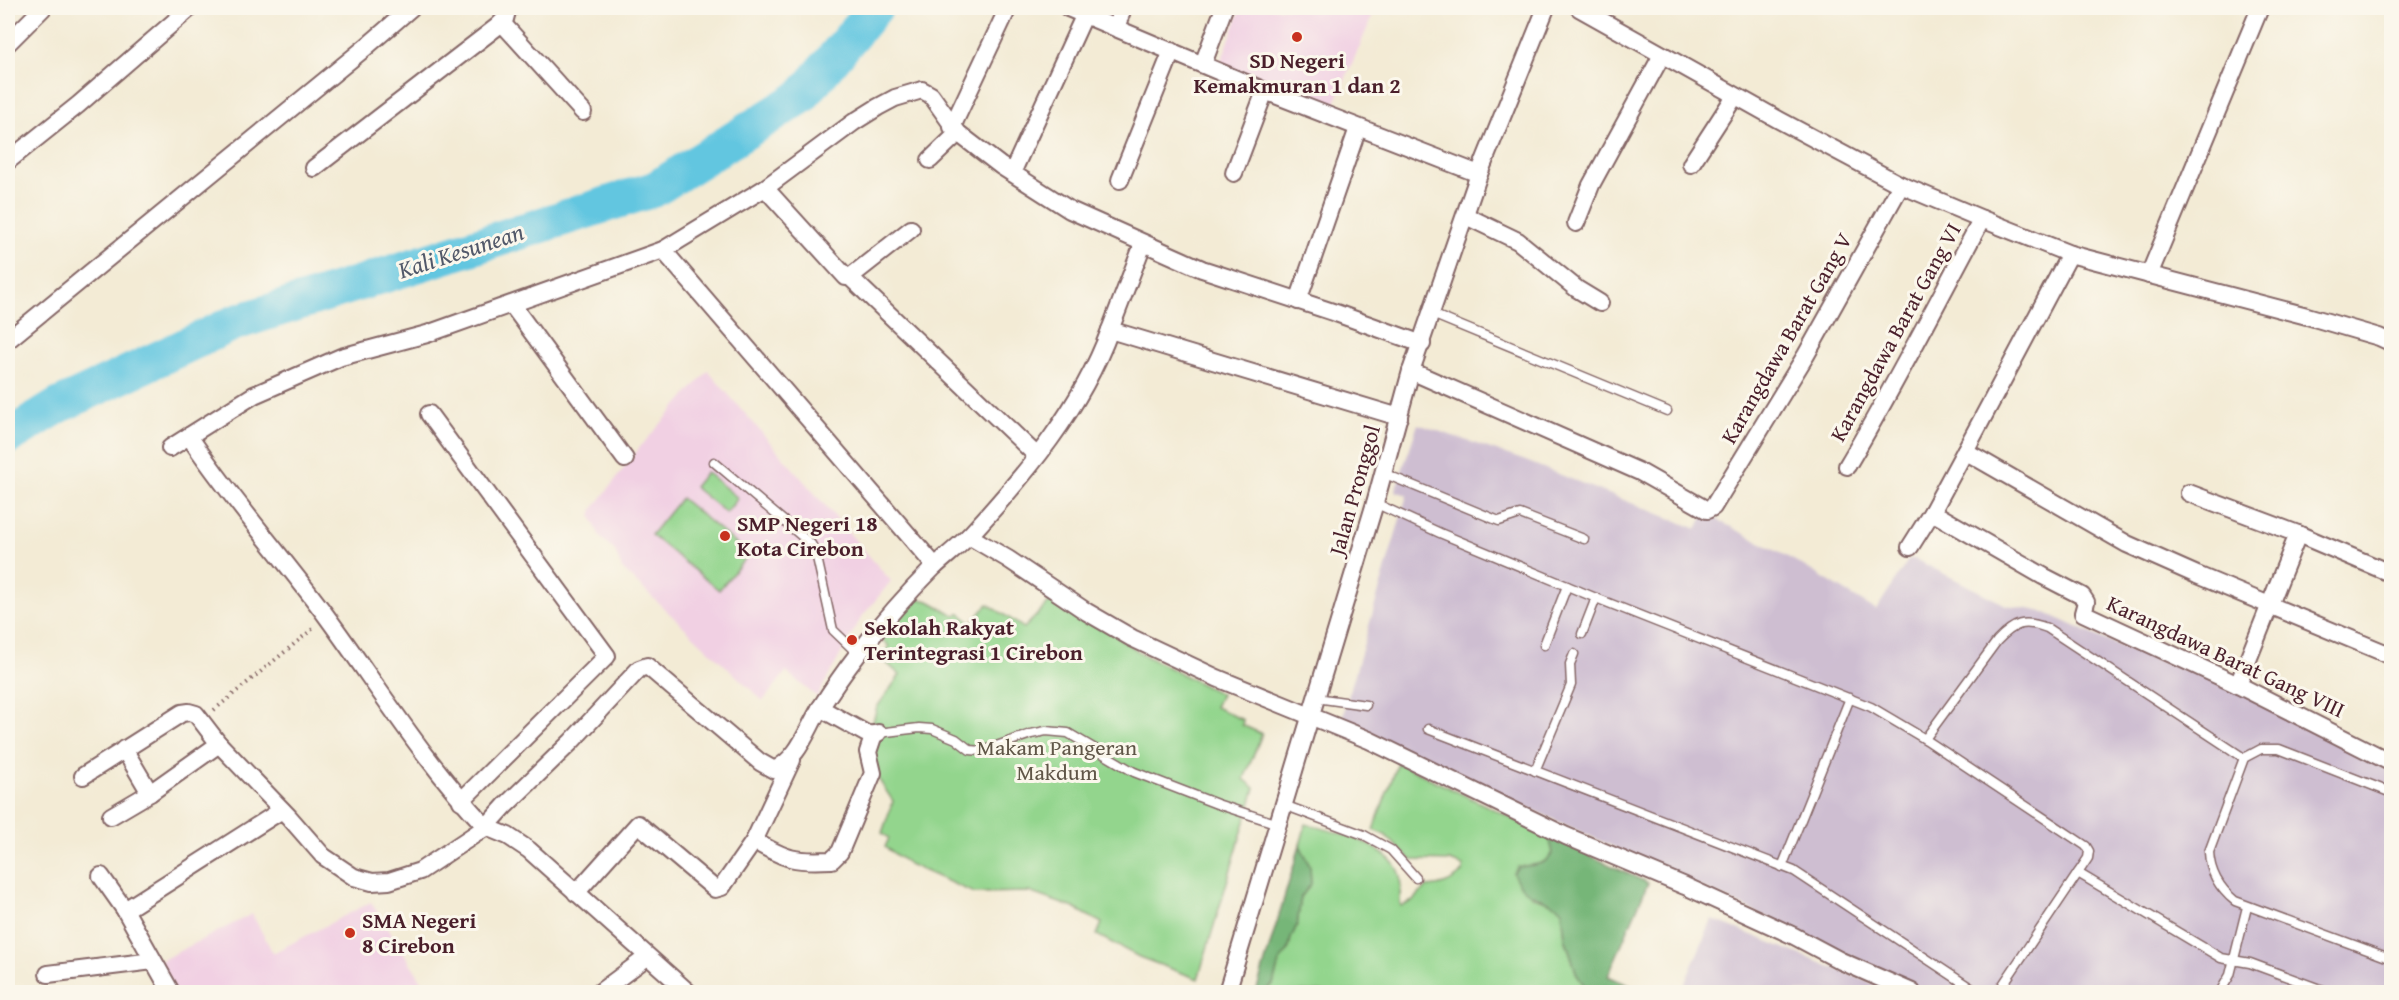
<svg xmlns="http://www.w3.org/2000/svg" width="2399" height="1000" viewBox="0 0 2399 1000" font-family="'Gentium Book Plus',serif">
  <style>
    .built { fill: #f1d0e3 }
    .industrial { fill: #cebed1 }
    .green { fill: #93d58d; stroke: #6e7a5c; stroke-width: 1.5 }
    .forest { fill: #76b678; stroke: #606a52; stroke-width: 1.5 }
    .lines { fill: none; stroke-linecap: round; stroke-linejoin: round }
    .river { stroke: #62c6e0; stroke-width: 36 }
    .service-casing { stroke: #856666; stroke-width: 11 }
    .minor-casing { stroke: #856666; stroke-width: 20 }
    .path { stroke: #856666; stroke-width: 4; stroke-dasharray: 1.5 4.5; stroke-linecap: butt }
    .service { stroke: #fff; stroke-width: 8 }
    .minor { stroke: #fff; stroke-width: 16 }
    .poi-dot { fill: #c8321e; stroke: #fbf7ec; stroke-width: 2 }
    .labels { text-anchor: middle; stroke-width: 6; stroke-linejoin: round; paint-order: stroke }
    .poi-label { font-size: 22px; font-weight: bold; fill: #4a1f2b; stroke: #fbf7ec; text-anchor: start }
    .street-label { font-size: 22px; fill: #4a1f2b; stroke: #fbf7ec }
    .park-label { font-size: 22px; fill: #605648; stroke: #fbf7ec }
    .water-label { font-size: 24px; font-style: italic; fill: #52596a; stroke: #fbf7ec }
  </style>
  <rect width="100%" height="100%" fill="#fbf7ec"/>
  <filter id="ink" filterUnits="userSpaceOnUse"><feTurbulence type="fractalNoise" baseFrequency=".0167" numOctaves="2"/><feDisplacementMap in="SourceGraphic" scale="12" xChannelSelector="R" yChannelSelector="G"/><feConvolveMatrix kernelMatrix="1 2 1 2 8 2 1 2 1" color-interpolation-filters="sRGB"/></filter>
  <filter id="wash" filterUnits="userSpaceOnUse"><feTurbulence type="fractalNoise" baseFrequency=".008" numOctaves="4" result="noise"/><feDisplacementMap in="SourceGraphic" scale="24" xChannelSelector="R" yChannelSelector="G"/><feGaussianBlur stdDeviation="1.35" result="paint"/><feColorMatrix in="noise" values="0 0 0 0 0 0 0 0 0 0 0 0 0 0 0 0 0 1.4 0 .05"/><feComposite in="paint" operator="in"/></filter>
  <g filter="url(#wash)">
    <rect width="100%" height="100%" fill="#f3ebd5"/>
    <g class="built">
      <polygon points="1241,8 1376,8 1332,110 1219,67"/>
      <polygon points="708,371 891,581 861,618 817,697 786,672 763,701 622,569 615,551 600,537 591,516 593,509 640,447"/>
      <polygon points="371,902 429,992 175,992 160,961 252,914 273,953"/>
    </g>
    <g class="industrial">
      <polygon points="1418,424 1523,460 1697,529 1705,513 1797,562 1876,610 1909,559 1915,559 2006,605 2044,612 2112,643 2257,696 2391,771 2391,992 1930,992 1341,722 1407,495 1395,491"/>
      <polygon points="1712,919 1893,992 1681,992"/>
    </g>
    <g class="green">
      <polygon points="706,472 738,498 726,513 694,487"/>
      <polygon points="681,498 749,554 719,590 651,535"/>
      <polygon points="1057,595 1144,655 1221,694 1215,707 1243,720 1242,725 1262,734 1244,779 1255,788 1198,979 1139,957 1097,935 1102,923 1074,908 1029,892 974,893 909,864 885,847 889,838 882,833 893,801 877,777 871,749 871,729 877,707 900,675 881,658 889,646 880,638 915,598 929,601 956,616 959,613 972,623 988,604 1024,628"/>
      <path d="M1398,763l151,73 4,17c-8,13 -20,12 -35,14l15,30 22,7 7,6 3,28 12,37 12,17h-325l9,-8 6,-22 9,-11 3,-13 6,-13 4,-28 10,-13 -1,-17 -10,-22 6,-21c28,7 82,20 93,49 4,11 -1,22 2,33l12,-5 13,-14c16,-1 25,-4 37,-15v-6l-13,-5 -39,-1 -26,-25 -12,-5z"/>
    </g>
    <g class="forest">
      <path d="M1549,836l99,47 -40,93 25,11 1,5h-45l-12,-17 -12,-38 -3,-27c-19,-16 -37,-9 -49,-37l5,-6c15,-2 27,-1 35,-14z"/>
      <polygon points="1300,845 1310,867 1311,884 1301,897 1297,925 1291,938 1288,951 1279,962 1273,984 1264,992 1256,992"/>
    </g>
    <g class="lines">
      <polyline class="river" points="8,437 58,406 234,323 655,189 802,96 875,8"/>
    </g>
  </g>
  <g filter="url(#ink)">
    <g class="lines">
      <g class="service-casing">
        <g id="service">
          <polyline points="1432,314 1667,411"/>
          <polyline points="714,462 811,544 816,553 833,630 858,654"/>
          <polyline points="1383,473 1499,521 1520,514 1584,539"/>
          <polyline points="1375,503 1440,533 1596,598 1871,707 1925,739 2086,846 2089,851 2088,858 2078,873 2221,958 2250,963 2328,992"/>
          <polyline points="1582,634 1596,598"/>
          <polyline points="1544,645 1567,586"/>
          <polyline points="1316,698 1366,705"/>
          <polyline points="1428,729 1794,871 1977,992"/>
          <polyline points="878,733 919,728 932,729 956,739 970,750 982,751 1031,734 1046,731 1068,733 1134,772 1217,804 1278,824"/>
          <path d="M1925,739l72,-98c17,-18 27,-22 50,-13l197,130"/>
          <polyline points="1535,771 1571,685 1570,664 1574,654"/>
          <path d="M2392,793l-113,-44h-18l-17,9 -35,94c1,21 10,36 26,49l157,58"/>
          <polyline points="1284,805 1364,835 1391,850 1416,878"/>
          <polyline points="1782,867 1850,698"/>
          <polyline points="1998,992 2078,873"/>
          <polyline points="2220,992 2230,975 2247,907"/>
        </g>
      </g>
      <g class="minor-casing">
        <g id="minor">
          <polyline points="1068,8 1265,91 1479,174"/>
          <polyline points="1579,8 1779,120 1901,185 1982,219 2070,254 2307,316 2379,337 2392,343"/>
          <polyline points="502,23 583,112"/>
          <polyline points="1116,28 1123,8"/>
          <polyline points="8,43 43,8"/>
          <polyline points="1203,64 1224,8"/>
          <polyline points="952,127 1008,8"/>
          <polyline points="930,160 958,133"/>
          <polyline points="8,161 78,105 190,8"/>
          <polyline points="1691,164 1735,96"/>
          <polyline points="314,168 498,26 505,19 508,8"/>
          <polyline points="1012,173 1085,14"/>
          <polyline points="1234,173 1265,91"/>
          <polyline points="1120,180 1172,51"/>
          <polyline points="765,188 846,277 850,277 1037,456"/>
          <polyline points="1466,216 1518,241 1577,289 1600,303"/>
          <polyline points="1576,223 1591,185 1662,55"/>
          <polyline points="663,250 935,566"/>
          <polyline points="2149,275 2260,8"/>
          <polyline points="850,277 911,229"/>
          <polyline points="1298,301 1358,128"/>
          <polyline points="512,305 625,459"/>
          <polyline points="1110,330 1143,244"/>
          <polyline points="8,340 366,47 411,8"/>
          <polyline points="1411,371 1640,472 1707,510 1713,507 1806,355 1901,185"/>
          <polyline points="429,414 607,656 461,801"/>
          <path d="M189,436c42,63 93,120 138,181 52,71 98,146 159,210l19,-21 66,-64 68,-73 8,-3 113,96 14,8c24,-11 32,-38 45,-60 12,-19 25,-38 39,-56 23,-30 48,-59 75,-86 12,-11 25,-21 37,-33 56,-61 111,-126 140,-205l289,87"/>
          <polyline points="170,448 254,395 341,357 427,334 663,250 765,188 854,122 878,107 895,98 922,90 931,95 958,133 1001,166 1070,210 1202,269 1336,313 1422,344"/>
          <polyline points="1965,451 2070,254"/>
          <path d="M1847,466c48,-80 90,-164 135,-247"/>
          <polyline points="2189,493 2298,534 2392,574"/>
          <polyline points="1932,512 2043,576 2082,596 2086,602 2083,613 2238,685 2392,763"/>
          <polyline points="969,536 1008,559 1087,612 1132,638 1217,678 1369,740 1566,836 1685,886 1794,936 1841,961 1912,992"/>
          <polyline points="1910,547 1932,512 1965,451 2127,544 2197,575 2392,656"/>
          <polyline points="2238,685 2298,534"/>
          <polyline points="820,708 865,733 872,735 878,733"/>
          <polyline points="124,749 150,793"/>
          <polyline points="83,776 182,713 189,712 196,714 219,744 289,817 323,856 354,877 372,882 389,881 420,871 486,827 508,836 529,850 688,992"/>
          <polyline points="111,816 150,793 219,744"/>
          <path d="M754,841c34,19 40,21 78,19l8,-8 33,-79 -5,-21 6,-18"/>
          <polyline points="101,876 125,910 171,992"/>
          <polyline points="576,893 638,824 715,889 722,887 754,841 792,760"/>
          <polyline points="125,910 282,810"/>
          <polyline points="48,974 153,961"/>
          <polyline points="600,992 647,957"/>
          <polyline points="1227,992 1375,503 1411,371 1479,174 1546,8"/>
        </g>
      </g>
      <polyline class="path" points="214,710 315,627"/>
      <use href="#service" class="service"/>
      <use href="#minor" class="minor"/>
    </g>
  </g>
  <g class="poi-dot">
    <circle cx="1297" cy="37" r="6"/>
    <circle cx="725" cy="536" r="6"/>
    <circle cx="852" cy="640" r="6"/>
    <circle cx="350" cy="933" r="6"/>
  </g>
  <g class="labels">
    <g class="poi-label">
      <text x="1297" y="68" text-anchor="middle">SD Negeri<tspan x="1297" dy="25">Kemakmuran 1 dan 2</tspan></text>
      <text x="737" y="531">SMP Negeri 18<tspan x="737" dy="25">Kota Cirebon</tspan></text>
      <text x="864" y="635">Sekolah Rakyat<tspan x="864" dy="25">Terintegrasi 1 Cirebon</tspan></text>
      <text x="362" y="928">SMA Negeri<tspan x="362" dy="25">8 Cirebon</tspan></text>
    </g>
    <g class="street-label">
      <text transform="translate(1895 332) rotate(-61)" y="8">Karangdawa Barat Gang VI</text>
      <text transform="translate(1786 338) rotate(-60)" y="8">Karangdawa Barat Gang V</text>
      <text transform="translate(1354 490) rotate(-74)" y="8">Jalan Pronggol</text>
      <text transform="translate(2226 656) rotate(25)" y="8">Karangdawa Barat Gang VIII</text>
    </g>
    <g class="park-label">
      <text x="1057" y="755">Makam Pangeran<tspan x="1057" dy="25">Makdum</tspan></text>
    </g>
    <g class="water-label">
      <text transform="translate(461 251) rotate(-18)" y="8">Kali Kesunean</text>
    </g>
  </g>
  <rect width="2399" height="1000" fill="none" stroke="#fbf7ec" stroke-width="30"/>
</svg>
